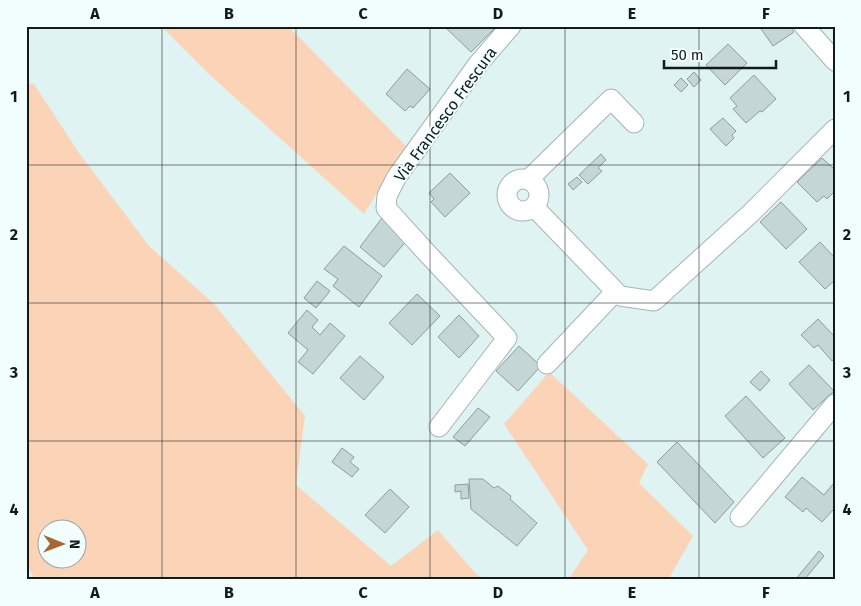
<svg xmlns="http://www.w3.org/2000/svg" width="861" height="606" viewBox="0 0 861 606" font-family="'Fira Sans',sans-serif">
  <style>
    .green { fill: #fbd4b7; fill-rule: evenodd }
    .building { fill: #c4d7d6; stroke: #8b9d9c }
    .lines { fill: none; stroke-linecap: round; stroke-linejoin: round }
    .minor-casing { stroke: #a3b6b5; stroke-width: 21 }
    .minor { stroke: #fff; stroke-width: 19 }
    .grid { fill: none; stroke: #131a1a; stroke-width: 1; stroke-opacity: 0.55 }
    .labels { text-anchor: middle; stroke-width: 4; stroke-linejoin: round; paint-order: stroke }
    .street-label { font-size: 16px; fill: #131a1a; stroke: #f2fefd }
    .neatline { fill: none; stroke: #131a1a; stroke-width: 2 }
    .grid-label { font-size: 16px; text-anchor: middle; font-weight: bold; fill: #131a1a }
  </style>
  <rect width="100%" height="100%" fill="#dff3f2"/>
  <g class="green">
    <polygon points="161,26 288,26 406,146 364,214 212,77"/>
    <path d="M26,83l8,1 45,69 70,93 65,58 91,112 -9,69 95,81 47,-36 38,44 10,6h-451l-9,-16zM78,528v30h-30v-30z"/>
    <polygon points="549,372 648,464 639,483 693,536 668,580 568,580 588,550 504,424"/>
  </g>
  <g class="building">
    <polygon points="448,26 491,26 494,29 471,52 446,28"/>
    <polygon points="759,26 790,26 794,32 773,46"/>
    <polygon points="728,44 747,63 725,85 706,65"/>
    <polygon points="407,69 430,89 413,108 410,106 405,111 386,94"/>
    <polygon points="694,72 701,80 694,87 687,79"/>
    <polygon points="754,75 776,99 762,112 760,111 746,123 733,109 737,106 730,98"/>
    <polygon points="681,78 688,85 681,92 674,85"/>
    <polygon points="723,118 736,131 732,135 734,138 726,146 710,129"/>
    <polygon points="601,154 606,160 598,168 602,171 588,184 579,175"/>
    <polygon points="822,158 833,168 835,166 835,191 827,199 824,196 817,202 797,182"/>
    <polygon points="450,173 470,193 445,217 431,202 434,199 429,193"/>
    <polygon points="577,177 582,182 573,190 568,184"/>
    <polygon points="781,202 807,229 786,249 760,222"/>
    <polygon points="382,218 409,238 384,267 360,247"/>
    <polygon points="820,242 835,258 835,280 825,289 799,262"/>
    <polygon points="344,246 382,276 359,307 333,286 338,279 324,269"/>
    <polygon points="317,281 330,291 316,308 304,298"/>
    <polygon points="417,294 440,316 412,345 389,323"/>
    <polygon points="307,310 318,320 312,327 320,335 330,323 345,336 313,374 298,362 308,350 288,333"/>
    <polygon points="459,315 479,336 459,358 438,337"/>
    <polygon points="818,319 835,337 835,358 832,361 818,345 814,348 801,335"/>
    <polygon points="519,346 541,366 518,391 496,371"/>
    <polygon points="360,356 384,377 364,400 340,378"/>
    <polygon points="809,365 834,391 813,410 789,384"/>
    <polygon points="761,371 770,380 760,391 750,382"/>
    <polygon points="746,396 785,438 763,458 725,416"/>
    <polygon points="478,408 490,417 465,446 453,437"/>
    <polygon points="677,442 734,502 715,523 657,462"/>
    <polygon points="342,448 354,457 350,462 359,469 352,477 332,462"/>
    <polygon points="802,477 824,495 833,484 835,485 835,512 833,510 822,522 806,508 803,512 785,497"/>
    <polygon points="469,479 483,479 494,488 498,486 511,496 510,499 537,523 517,546 471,509"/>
    <polygon points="468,484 469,498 461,499 461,491 455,492 455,485"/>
    <polygon points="390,489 409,507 385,533 365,515"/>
    <polygon points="819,551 824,556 804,580 795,580"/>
  </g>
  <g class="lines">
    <g class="minor-casing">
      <g id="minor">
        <polyline points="804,26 835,61"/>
        <circle cx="523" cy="195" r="16"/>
        <polyline points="528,180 611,99 634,123"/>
        <polyline points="534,207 620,296 654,301 751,213 835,129"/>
        <polyline points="547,364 615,292"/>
        <polyline points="439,427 507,338 425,251 386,208 387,196 396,178 478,64 511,26"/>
        <polyline points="740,517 835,404"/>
      </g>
    </g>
    <use href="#minor" class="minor"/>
  </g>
  <path class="grid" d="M162,26v554M296,26v554M430,26v554M565,26v554M699,26v554M26,165h809M26,303h809M26,441h809"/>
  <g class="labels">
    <g class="street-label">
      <text transform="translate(445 114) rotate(-54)" y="6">Via Francesco Frescura</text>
    </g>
  </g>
  <rect width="861" height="606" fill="none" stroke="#f2fefd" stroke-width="55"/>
  <g transform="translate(62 544) rotate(91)"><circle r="24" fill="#f2fefd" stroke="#99a3a2"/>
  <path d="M0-4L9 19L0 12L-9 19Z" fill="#a86732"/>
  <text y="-8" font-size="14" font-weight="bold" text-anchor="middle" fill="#131a1a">N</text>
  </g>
  <path d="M664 60v8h112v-8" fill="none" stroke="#131a1a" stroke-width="2.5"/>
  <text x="671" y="60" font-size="15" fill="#131a1a" stroke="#f2fefd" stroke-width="4" paint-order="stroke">50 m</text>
  <rect x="28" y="28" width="806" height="550" class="neatline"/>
  <g class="grid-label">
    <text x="95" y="19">A</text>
    <text x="229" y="19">B</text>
    <text x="363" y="19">C</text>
    <text x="498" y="19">D</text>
    <text x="632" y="19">E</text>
    <text x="766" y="19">F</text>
    <text x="14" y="102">1</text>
    <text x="847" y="102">1</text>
    <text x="14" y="240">2</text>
    <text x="847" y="240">2</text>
    <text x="14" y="378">3</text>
    <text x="847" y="378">3</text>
    <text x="14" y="515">4</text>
    <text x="847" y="515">4</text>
    <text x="95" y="598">A</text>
    <text x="229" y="598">B</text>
    <text x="363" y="598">C</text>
    <text x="498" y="598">D</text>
    <text x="632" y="598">E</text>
    <text x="766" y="598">F</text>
  </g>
</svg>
